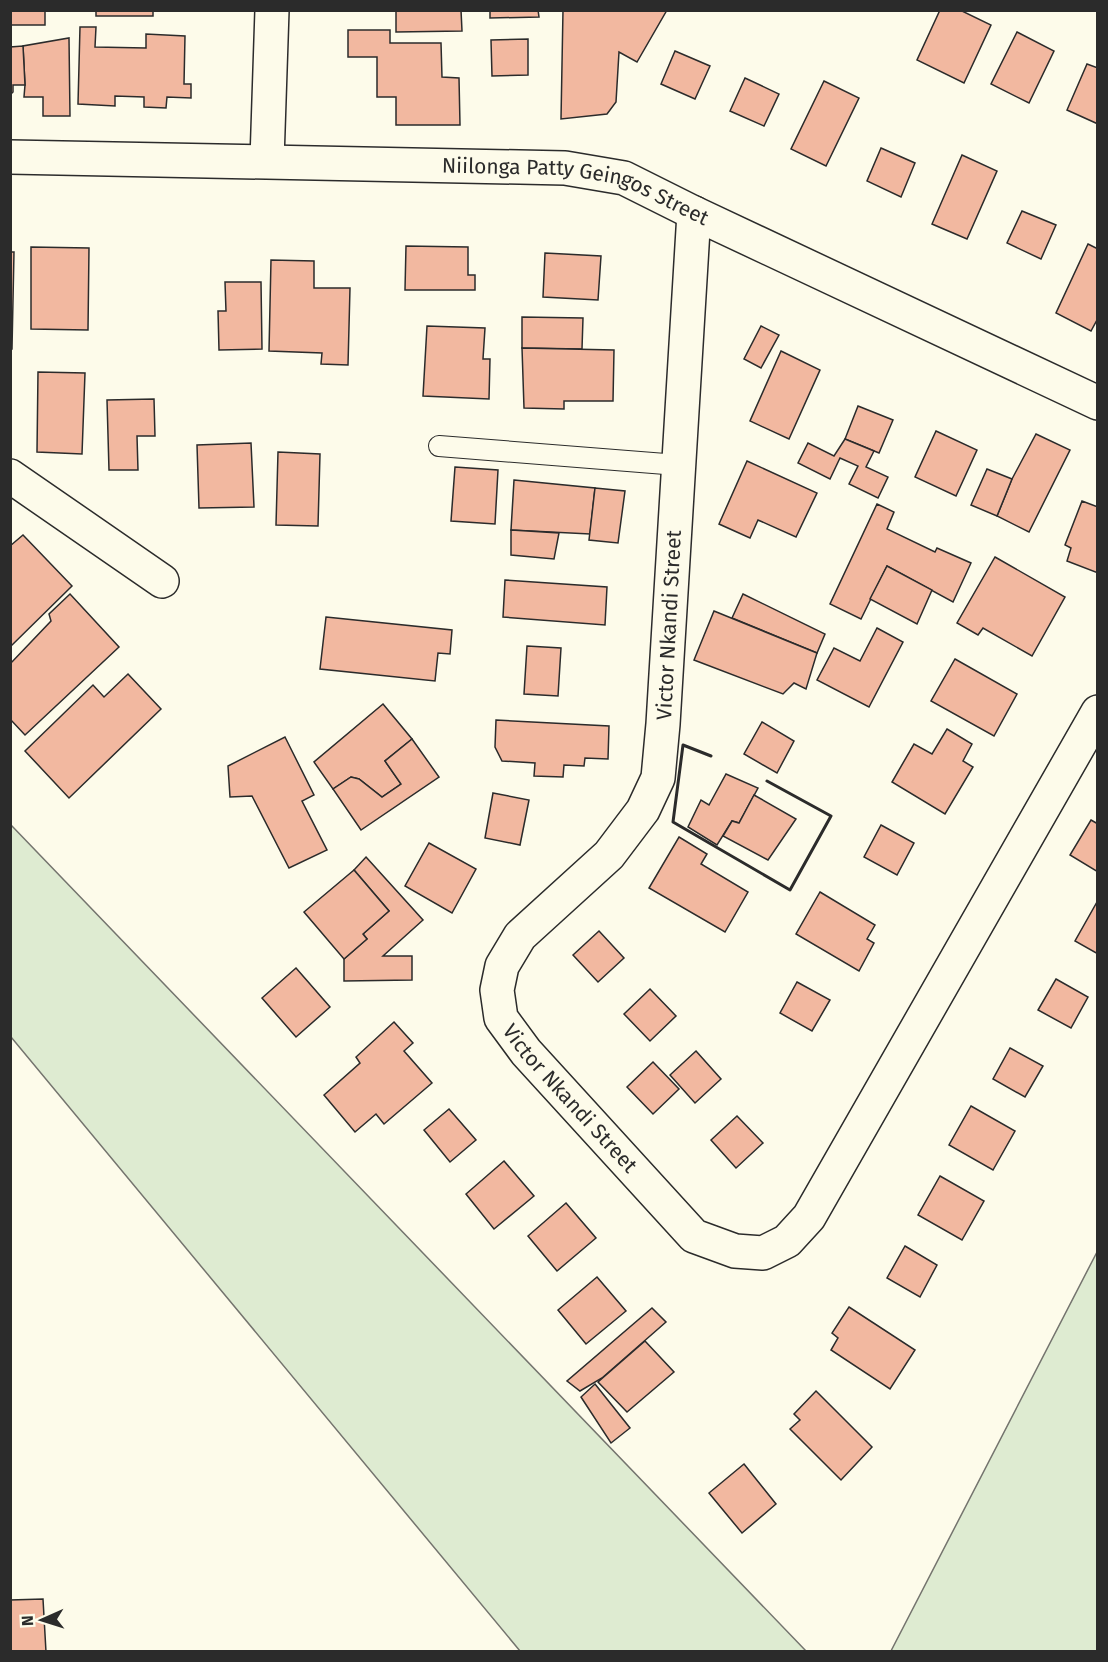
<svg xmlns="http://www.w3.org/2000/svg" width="1108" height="1662" viewBox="0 0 1108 1662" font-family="'Fira Sans',sans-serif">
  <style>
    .grass { fill: #deebd1; stroke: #74746e; stroke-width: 1.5 }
    .building { fill: #f2b8a0; stroke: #2b2b2b; stroke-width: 1.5 }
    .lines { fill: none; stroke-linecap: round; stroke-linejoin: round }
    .lane-casing { stroke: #2b2b2b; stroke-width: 22 }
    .street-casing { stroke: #2b2b2b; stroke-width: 36 }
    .lane { stroke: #fdfbea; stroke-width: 20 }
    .street { stroke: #fdfbea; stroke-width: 33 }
    .wall { stroke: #2b2b2b; stroke-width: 3 }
    .labels { text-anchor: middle; stroke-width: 4.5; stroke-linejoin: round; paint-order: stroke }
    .street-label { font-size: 21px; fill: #2b2b2b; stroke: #fdfbea }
  </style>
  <rect width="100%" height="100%" fill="#fdfbea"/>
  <g class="grass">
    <polygon points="11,825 806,1651 520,1651 11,1037"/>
    <polygon points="1097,1252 1097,1651 891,1651"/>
  </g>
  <g class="building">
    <rect x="10" y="10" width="35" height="15"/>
    <rect x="96" y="10" width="57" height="6"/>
    <polygon points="396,10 461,10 462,31 396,32"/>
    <polygon points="490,10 538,10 539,17 490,18"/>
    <polygon points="563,10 667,10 637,62 619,52 616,102 607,114 561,119"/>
    <polygon points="940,10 960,10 991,25 964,83 917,60"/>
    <polygon points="80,27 96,27 95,47 146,48 146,34 185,36 184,84 191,84 191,98 167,97 166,108 144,107 144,97 115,96 115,106 78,104"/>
    <polygon points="348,30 390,30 390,43 441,43 442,77 459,78 460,125 396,125 396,97 377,97 377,57 348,57"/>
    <polygon points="1017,32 1054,51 1029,103 991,84"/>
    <polygon points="69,38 70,116 43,116 43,97 24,97 25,85 23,46"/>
    <polygon points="528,39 528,75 492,76 491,40"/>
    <polygon points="23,46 25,85 13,85 13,92 10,95 10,47"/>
    <polygon points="675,51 710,66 695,99 661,84"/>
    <polygon points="1087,64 1098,68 1098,124 1067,110"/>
    <polygon points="745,78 779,94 764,126 730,111"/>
    <polygon points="824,81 859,98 826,166 791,149"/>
    <polygon points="881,148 915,163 901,197 867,181"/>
    <polygon points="962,155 997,171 967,239 932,224"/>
    <polygon points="1022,211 1056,225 1041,259 1007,243"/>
    <polygon points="1088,244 1098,249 1098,318 1091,331 1056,313"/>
    <polygon points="406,246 468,247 468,275 475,275 475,290 405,290"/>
    <polygon points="31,247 89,248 88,330 31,329"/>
    <polygon points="10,252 14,252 12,349 10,349"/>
    <polygon points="545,253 601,256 598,300 543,297"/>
    <polygon points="271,260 314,261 314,288 350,288 348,365 321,364 322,353 269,351"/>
    <polygon points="225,282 261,282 262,349 219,350 218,311 226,311"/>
    <polygon points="522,317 583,318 582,349 522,348"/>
    <polygon points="427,326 485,328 483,359 490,359 489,399 423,396"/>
    <polygon points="761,326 779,335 761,368 744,359"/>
    <polygon points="522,348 614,350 613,401 564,401 564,409 524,408"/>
    <polygon points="781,351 820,370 789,439 750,421"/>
    <polygon points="38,372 85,373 82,454 37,452"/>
    <polygon points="154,399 155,436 137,436 138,470 109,470 107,400"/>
    <polygon points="858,406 893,420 879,453 845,439"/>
    <polygon points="936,431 977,450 956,496 915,477"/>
    <polygon points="1036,434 1070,450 1029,532 997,516 1012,479"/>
    <polygon points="845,439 874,451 866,467 888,477 878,498 849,484 858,466 840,458 830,479 798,463 808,443 834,456"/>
    <polygon points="251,443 254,507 199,508 197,445"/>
    <polygon points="278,452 320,454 318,526 276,525"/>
    <polygon points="747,461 817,493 796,537 758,520 750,538 719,524"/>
    <polygon points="455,467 498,470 495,524 451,521"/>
    <polygon points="987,469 1012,479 997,516 971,505"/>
    <polygon points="514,480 595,488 590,534 511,530"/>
    <polygon points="595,488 625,491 618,543 589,540"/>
    <polygon points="1082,501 1098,507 1098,573 1067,561 1071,548 1065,545"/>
    <polygon points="877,504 894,512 887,529 935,552 937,548 971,563 953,602 887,566 861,619 830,604"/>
    <polygon points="511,530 559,533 554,559 511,555"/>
    <polygon points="23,535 72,586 10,647 10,546"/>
    <polygon points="995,557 1065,597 1032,656 983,628 978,635 957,623"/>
    <polygon points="887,566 932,590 917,624 870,599"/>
    <polygon points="505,580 607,587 605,625 503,617"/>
    <polygon points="70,594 119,647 25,735 10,719 10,664 51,621 49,614"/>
    <polygon points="743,594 825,634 817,653 732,618"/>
    <polygon points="714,611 817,653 806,689 794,683 783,694 694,660"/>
    <polygon points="326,617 452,630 450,654 438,653 435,681 320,669"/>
    <polygon points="877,628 903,642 869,707 817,680 834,648 860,661"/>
    <polygon points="527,646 561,648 558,696 524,694"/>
    <polygon points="955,659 1017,694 994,736 931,701"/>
    <polygon points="128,674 161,709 69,798 25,751 93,685 104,697"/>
    <polygon points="383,704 412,739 385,761 401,784 382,797 359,779 351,777 333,789 314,762"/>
    <polygon points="496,720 609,726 608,759 585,758 584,766 564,765 563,777 534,776 535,763 502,761 495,747"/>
    <polygon points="762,722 794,741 777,773 744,754"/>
    <polygon points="947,729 972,744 963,761 973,767 945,814 892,782 914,744 932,754"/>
    <polygon points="285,737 314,795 302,801 327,850 289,868 252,796 230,797 228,766"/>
    <polygon points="412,739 439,777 361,830 333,789 351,777 359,779 382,797 401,784 385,761"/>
    <polygon points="726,774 758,788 739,823 732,821 717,845 688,827 701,800 709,805"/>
    <polygon points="493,793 529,800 520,845 485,838"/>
    <polygon points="754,795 796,819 768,860 723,836 732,821 739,823"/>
    <polygon points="1091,820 1098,824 1098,872 1070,855"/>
    <polygon points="881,825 914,843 897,875 864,857"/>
    <polygon points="679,837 707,854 701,864 748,892 725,932 649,888"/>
    <polygon points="429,843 476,869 452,913 405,886"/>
    <polygon points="366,857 423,920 383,956 412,956 412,980 344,981 344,959 367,939 363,934 389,911 354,870"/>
    <polygon points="354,870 389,911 363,934 367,939 344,959 304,912"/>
    <polygon points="820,892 875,925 867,939 874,943 859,971 796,934"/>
    <polygon points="1097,902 1098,902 1098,954 1075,941"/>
    <polygon points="599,931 624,958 598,982 573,955"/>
    <polygon points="296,968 330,1007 296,1037 262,998"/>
    <polygon points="1056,979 1088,997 1071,1028 1038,1010"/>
    <polygon points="797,982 830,1000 812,1031 780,1013"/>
    <polygon points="650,989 676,1016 650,1041 624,1014"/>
    <polygon points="394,1022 413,1043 404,1051 432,1083 384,1124 376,1114 355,1132 324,1095 360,1063 356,1057"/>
    <polygon points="1010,1048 1043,1066 1025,1097 993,1079"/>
    <polygon points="696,1051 721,1079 695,1103 670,1075"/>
    <polygon points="653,1062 679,1089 653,1114 627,1087"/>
    <polygon points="971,1106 1015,1131 993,1170 949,1145"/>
    <polygon points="449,1109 476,1140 450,1162 424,1130"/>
    <polygon points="737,1116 763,1143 736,1168 711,1140"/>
    <polygon points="504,1161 534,1196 494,1229 466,1194"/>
    <polygon points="940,1176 984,1201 962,1240 918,1215"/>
    <polygon points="566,1203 596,1238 557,1271 528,1236"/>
    <polygon points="905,1246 937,1265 920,1297 887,1278"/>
    <polygon points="597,1277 626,1311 586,1344 558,1310"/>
    <polygon points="849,1307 915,1350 890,1389 831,1350 838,1338 832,1333"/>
    <polygon points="652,1308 666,1322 602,1378 580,1391 567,1381"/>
    <polygon points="645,1341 674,1372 627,1412 598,1382"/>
    <polygon points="595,1384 630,1428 611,1443 581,1397"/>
    <polygon points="816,1391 872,1447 841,1480 790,1429 800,1420 794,1414"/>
    <polygon points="744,1464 776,1504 742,1533 709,1493"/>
    <polygon points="43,1599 46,1652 10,1652 10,1600"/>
  </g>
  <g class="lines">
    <g class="lane-casing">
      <polyline id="lane" points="439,446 678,465"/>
    </g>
    <g class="street-casing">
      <g id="street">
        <path id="s1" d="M10,157l555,11 59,10 70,35 404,190"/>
        <polyline points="267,160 272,10"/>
        <path id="s2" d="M694,213l-31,511 -5,54 -15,32 -34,45 -89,81 -18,30 -5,24 4,28 25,34 168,184 41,15 28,2 24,-12 22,-24 289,-505"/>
        <polyline points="10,476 162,581"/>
      </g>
    </g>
    <use href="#lane" class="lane"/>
    <use href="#street" class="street"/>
    <polyline class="wall" points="711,756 683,745 673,822 790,890 831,816 767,781"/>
  </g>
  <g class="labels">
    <g class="street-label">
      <text dy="7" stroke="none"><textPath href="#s1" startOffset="570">Niilonga Patty Geingos Street</textPath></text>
      <text transform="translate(669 625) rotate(-87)" y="7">Victor Nkandi Street</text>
      <text dy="7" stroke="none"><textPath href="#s2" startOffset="972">Victor Nkandi Street</textPath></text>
    </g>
  </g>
  <rect width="1108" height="1662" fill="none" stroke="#2b2b2b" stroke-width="24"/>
  <g transform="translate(42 1620) rotate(267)" stroke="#fdfbea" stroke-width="4.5" paint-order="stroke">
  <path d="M0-4.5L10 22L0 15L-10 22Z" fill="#2b2b2b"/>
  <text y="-9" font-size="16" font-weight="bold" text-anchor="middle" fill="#2b2b2b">N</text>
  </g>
</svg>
